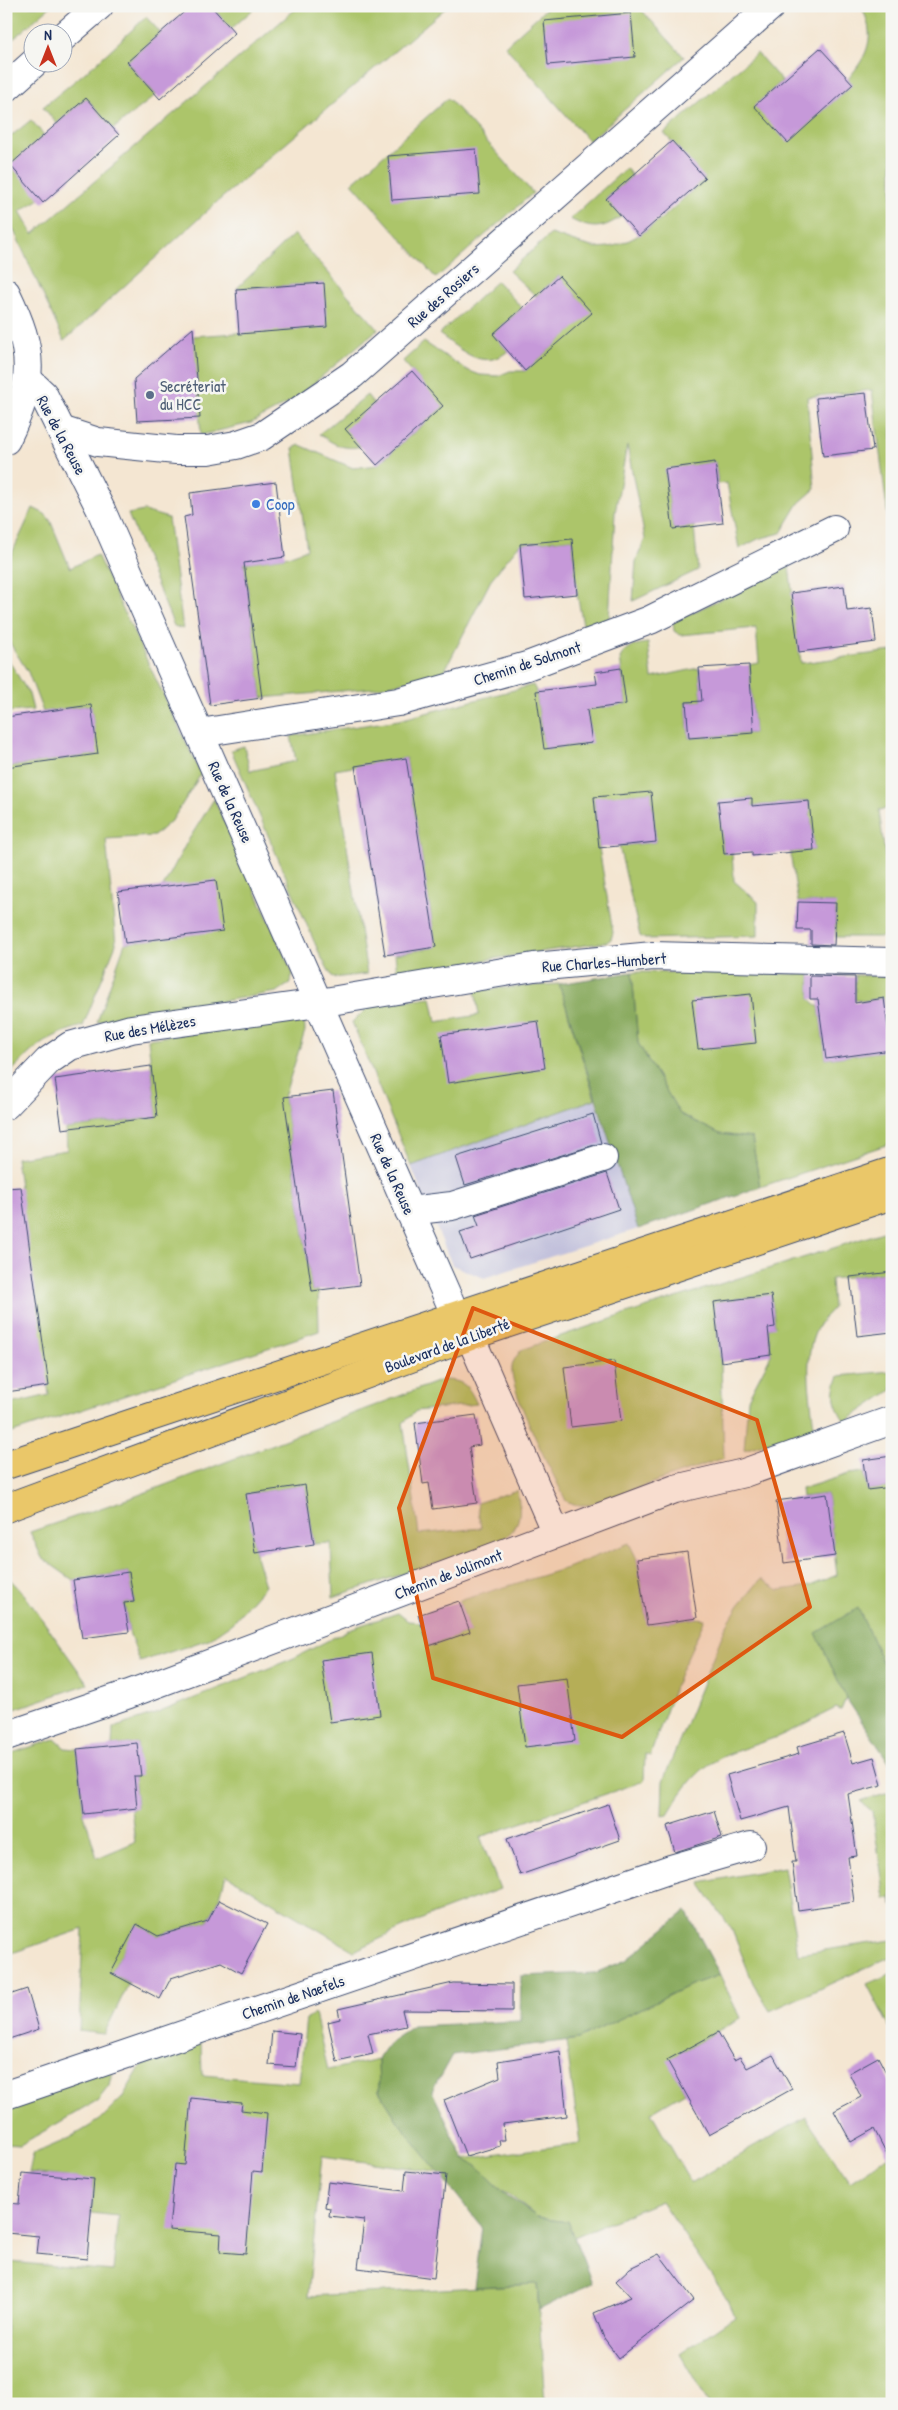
<svg xmlns="http://www.w3.org/2000/svg" width="898" height="2410" viewBox="0 0 898 2410" font-family="'Patrick Hand',sans-serif">
  <style>
    .industrial { fill: #c2c1dc }
    .green { fill: #acc56b; stroke: #647a64 }
    .forest { fill: #89aa5f; stroke: #526c5e }
    .building { fill: #c699d9 }
    .lines { fill: none; stroke-linecap: round; stroke-linejoin: round }
    .minor-casing { stroke: #3c4a6f; stroke-width: 30 }
    .major-casing { stroke: #3c4a6f; stroke-width: 30 }
    .minor { stroke: #fff; stroke-width: 28 }
    .major { stroke: #eac769; stroke-width: 28 }
    .marked { fill: #de5710; fill-opacity: 0.2; stroke: #de5710; stroke-width: 4; stroke-linejoin: round }
    .service-dot { fill: #5c6f8a; stroke: #f6f6f2; stroke-width: 2 }
    .shop-dot { fill: #3f7fe0; stroke: #f6f6f2; stroke-width: 2 }
    .labels { text-anchor: middle; stroke-width: 5; stroke-linejoin: round; paint-order: stroke }
    .street-label { font-size: 16px; fill: #1b2f5e; stroke: #f6f6f2 }
    .service-label { font-size: 16px; fill: #4e5e75; stroke: #f6f6f2; text-anchor: start }
    .shop-label { font-size: 16px; fill: #366cbe; stroke: #f6f6f2; text-anchor: start }
  </style>
  <rect width="100%" height="100%" fill="#f6f6f2"/>
  <filter id="ink" filterUnits="userSpaceOnUse"><feTurbulence type="fractalNoise" baseFrequency=".02" numOctaves="2"/><feDisplacementMap in="SourceGraphic" scale="10" xChannelSelector="R" yChannelSelector="G"/><feConvolveMatrix kernelMatrix="1 2 1 2 8 2 1 2 1" color-interpolation-filters="sRGB"/></filter>
  <filter id="wash" filterUnits="userSpaceOnUse"><feTurbulence type="fractalNoise" baseFrequency=".0096" numOctaves="4" result="noise"/><feDisplacementMap in="SourceGraphic" scale="20" xChannelSelector="R" yChannelSelector="G"/><feGaussianBlur stdDeviation="1.12" result="paint"/><feColorMatrix in="noise" values="0 0 0 0 0 0 0 0 0 0 0 0 0 0 0 0 0 1.4 0 .05"/><feComposite in="paint" operator="in"/></filter>
  <g filter="url(#wash)">
    <rect width="100%" height="100%" fill="#f4e6d2"/>
    <polygon class="industrial" points="595,1099 638,1229 484,1278 452,1265 411,1166"/>
    <g class="green">
      <polygon points="6,6 51,6 6,45"/>
      <polygon points="211,6 257,6 231,29"/>
      <polygon points="299,6 448,6 217,202 64,341 6,213 6,140 31,120 44,135 40,199 20,211 33,234"/>
      <polygon points="549,6 638,6 684,57 589,141 505,46"/>
      <path d="M861,6h31v543l-20,-159 -65,7 8,92 -16,14 -18,30 -23,6 -19,10 -12,-66 -9,1 -3,-22 -50,8 8,59 21,-3 4,44 -65,31 3,-40 9,-22 -18,-94 -12,68 -6,107 -26,5 -6,-31 -5,-55 -52,5 -28,34 -49,96 -68,14 -113,10 -18,-135 41,-6 22,-8 -14,-101 7,-3 53,23 24,-3 66,-58 -40,-46 21,-19 43,28 13,5 18,1 12,-5h15l66,-58 -32,-37 -23,20 -27,-25 42,-37c13,4 27,10 41,13 42,7 84,-43 113,-68l-41,-46 93,-80 25,28 -27,25 33,36 65,-58 -5,-5c20,-24 29,-42 13,-73z"/>
      <polygon points="146,17 161,33 127,62 156,95 113,129 86,98 57,124 43,107 94,65"/>
      <polygon points="448,98 533,193 436,278 352,183"/>
      <path d="M626,168l6,8 -26,23 16,17c-20,14 -31,14 -52,3z"/>
      <polygon points="294,234 378,329 294,400 251,423 201,435 193,336 327,327 323,283 236,289"/>
      <path d="M497,281l25,27 -29,26 15,17c-25,21 -47,-1 -69,-17z"/>
      <path d="M367,395l7,9 -13,42c-17,5 -29,-3 -42,-12z"/>
      <path d="M33,508l12,6 5,6 20,48 27,-13 104,219 -28,45 -19,17 -48,3 10,105 -33,82c-36,9 -53,24 -77,52v-311l91,-13 -6,-49 -48,7 -15,-40 -22,-35v-71z"/>
      <polygon points="144,511 168,518 183,629 174,626 128,514"/>
      <path d="M789,566l12,97 91,-12v157l-13,2 13,97v30h-56l-1,-34 -37,-1 -8,-50 24,-2 -5,-49 -57,5 -1,-8 -32,4 5,51h8l2,28 24,21v34l-113,3 -5,-3 -21,-90 37,-4 -5,-50 -57,6 5,50 14,85 -2,6 -4,3 -210,31 -2,-19 41,-7 -30,-189 -71,12 32,204 -34,4 -13,-23 -89,-205 13,-4 6,25 46,-10 -5,-25 108,-16 134,-35 3,6 8,58 47,-6 -4,-34 39,-5 -6,-46c6,-11 16,-14 28,-15l4,35 47,-10 3,33 -16,1 3,36 65,-5 -5,-68 10,-2 -3,-35 -76,7 -6,-4 -1,-9z"/>
      <polygon points="6,656 29,694 33,710 6,712"/>
      <polygon points="214,799 293,974 289,984 277,992 97,1022 125,943 223,930 163,887 186,844"/>
      <polygon points="632,972 810,974 810,999 819,1007 826,1059 891,1050 884,998 863,1001 855,1000 855,975 892,977 892,1143 760,1187 752,1138 720,1134 680,1114 638,1043"/>
      <polygon points="559,984 595,1099 411,1166 352,1022 371,1005 431,997 436,1022 479,1015 475,990"/>
      <polygon points="304,1016 305,1031 284,1097 312,1291 318,1290 319,1331 6,1435 6,1405 49,1395 16,1158 67,1150 66,1129 157,1117 148,1039"/>
      <path d="M892,1229v43l-61,7 2,29c-4,5 -10,10 -13,15 -19,30 -9,72 -6,105l-70,22 4,-51 23,-44 -3,-27 7,-2 -4,-31 -57,7 7,60 3,96 -135,47h-12l-11,-4c-12,-26 -57,-109 -54,-134 1,-7 5,-11 9,-17 123,-44 247,-80 371,-121z"/>
      <path d="M892,1345v45l-47,32c-11,-18 -14,-27 -6,-46l52,-5 -3,-25z"/>
      <path d="M442,1380c22,0 26,5 35,24l-61,7 -13,12 16,111 62,-6 -4,-25 40,-13c5,26 4,37 -19,53l-165,54 -2,-54 -17,1 -9,-59 -58,9 8,59 10,33 -33,37 -23,16 -69,23 -11,-30 -5,-29 10,-1 -5,-30 -56,8 -31,-22 -12,-26 106,-36z"/>
      <path d="M864,1472l3,18 25,-3v188l-10,-14 -24,-52 -41,24 29,65 -5,12 -5,-2c-19,9 -39,21 -59,29 -59,21 -75,20 -109,77l-6,1 1,-34 62,-153 14,-23 22,-26 18,11 31,-4 27,-11 -10,-81 -25,3 -1,-8 48,-15z"/>
      <polygon points="629,1543 637,1559 647,1625 697,1618 705,1619 680,1673 650,1756 645,1754 644,1781 480,1837 500,1889 433,1914 354,1951 226,1875 219,1900 208,1921 158,1936 137,1925 111,1973 129,1983 104,2034 79,2031 83,1929 6,1955 6,1755 55,1739 65,1748 77,1749 84,1814 97,1858 135,1842 131,1809 137,1807 134,1776 140,1776 137,1743 112,1746 113,1728 155,1714 294,1658 352,1628 398,1613 408,1621 421,1622 429,1646 470,1632 459,1601 567,1568"/>
      <polygon points="6,1575 24,1594 88,1684 6,1712"/>
      <polygon points="892,1792 892,1906 891,1898 885,1898 872,1811 860,1801"/>
      <polygon points="784,1867 798,1954 892,1940 892,1956 770,2011 753,1983 732,1930 700,1883"/>
      <polygon points="892,1973 892,2032 867,1984"/>
      <polygon points="720,1975 740,2018 668,2060 685,2092 651,2112 691,2183 806,2117 850,2182 892,2154 892,2404 709,2404 680,2354 735,2316 728,2300 661,2201 574,2237 568,2221 537,2217 464,2159 580,2143 566,2041 578,2039 690,1985"/>
      <polygon points="315,2014 328,2070 378,2059 379,2091 399,2123 440,2172 322,2156 308,2296 537,2284 545,2404 6,2404 6,2248 9,2249 9,2262 113,2271 118,2216 91,2213 94,2180 29,2173 33,2154 70,2138 100,2120 122,2098 141,2066 201,2042 202,2075 299,2083 306,2018"/>
      <polygon points="113,2068 109,2086 98,2100 20,2145 6,2144 6,2108"/>
    </g>
    <g class="forest">
      <polygon points="632,972 638,1043 680,1114 720,1134 752,1138 760,1187 638,1229 559,984"/>
      <polygon points="858,1608 882,1661 892,1675 892,1767 846,1698 816,1633"/>
      <polygon points="686,1911 720,1975 690,1985 578,2039 452,2055 432,2091 464,2159 477,2166 510,2198 537,2217 568,2221 592,2283 539,2310 537,2284 474,2287 482,2227 399,2123 379,2091 378,2059 391,2041 413,2026 520,2021 521,1976 595,1973 626,1960"/>
    </g>
    <g id="blocks">
      <g class="building">
        <polygon points="191,6 211,6 235,33 160,99 127,62"/>
        <polygon points="631,13 635,57 548,65 544,21"/>
        <polygon points="820,48 853,84 788,143 754,106"/>
        <polygon points="86,98 119,135 43,203 10,165"/>
        <polygon points="672,141 705,178 639,236 606,199"/>
        <polygon points="476,149 480,194 392,200 388,156"/>
        <polygon points="559,276 592,313 525,371 493,334"/>
        <polygon points="324,283 327,327 239,334 236,289"/>
        <polygon points="193,328 200,418 137,421 134,379"/>
        <polygon points="412,371 443,406 377,465 345,429"/>
        <polygon points="866,393 873,450 823,456 816,398"/>
        <polygon points="715,462 723,523 673,529 665,469"/>
        <polygon points="276,482 285,557 244,563 262,698 210,705 184,517 192,515 190,493"/>
        <polygon points="572,539 577,594 525,599 520,544"/>
        <polygon points="844,586 847,611 872,608 876,642 799,652 791,593"/>
        <polygon points="749,665 754,733 689,738 686,702 702,701 699,668"/>
        <polygon points="621,668 626,704 587,710 592,743 544,749 536,691 597,684 595,672"/>
        <polygon points="91,705 98,754 6,767 6,717"/>
        <polygon points="406,758 436,947 385,955 355,766"/>
        <polygon points="651,792 656,842 599,848 594,797"/>
        <polygon points="752,798 752,806 809,801 814,850 752,856 752,852 724,854 718,801"/>
        <polygon points="216,880 223,931 125,943 118,892"/>
        <polygon points="798,902 836,903 834,945 811,944 811,930 797,930"/>
        <polygon points="810,976 855,977 855,1003 884,998 891,1050 826,1059 818,999 810,999"/>
        <polygon points="751,994 756,1043 698,1049 692,1000"/>
        <polygon points="538,1021 545,1068 448,1083 441,1035"/>
        <polygon points="151,1066 157,1117 62,1129 55,1079"/>
        <polygon points="333,1091 360,1285 312,1291 284,1097"/>
        <polygon points="593,1114 601,1143 465,1185 456,1157"/>
        <polygon points="607,1173 619,1209 470,1259 460,1232 479,1226 475,1215"/>
        <polygon points="21,1187 49,1386 6,1392 6,1188"/>
        <polygon points="892,1272 892,1332 857,1336 850,1277"/>
        <polygon points="771,1295 775,1327 768,1328 771,1355 721,1362 714,1302"/>
        <polygon points="614,1361 621,1421 571,1427 564,1367"/>
        <polygon points="476,1415 480,1445 469,1447 477,1503 433,1509 429,1483 423,1484 415,1423"/>
        <polygon points="892,1456 892,1487 867,1490 863,1460"/>
        <polygon points="305,1485 314,1544 255,1553 246,1494"/>
        <polygon points="827,1494 835,1556 784,1563 776,1501"/>
        <polygon points="687,1552 697,1618 647,1625 637,1559"/>
        <polygon points="129,1572 134,1602 124,1603 129,1632 82,1638 73,1580"/>
        <polygon points="459,1601 470,1632 429,1646 418,1615"/>
        <polygon points="372,1653 380,1715 330,1722 321,1660"/>
        <polygon points="567,1678 575,1741 525,1747 517,1684"/>
        <polygon points="844,1733 853,1763 874,1757 882,1785 848,1794 857,1856 848,1857 854,1902 798,1910 792,1862 796,1862 789,1807 740,1821 727,1775 799,1754 797,1747"/>
        <polygon points="137,1743 141,1776 134,1776 137,1808 84,1814 77,1749"/>
        <polygon points="608,1804 620,1840 520,1875 507,1839"/>
        <polygon points="714,1811 722,1837 675,1852 667,1826"/>
        <polygon points="219,1900 267,1924 241,1973 221,1962 171,1978 160,1999 111,1973 137,1924 158,1936 208,1921"/>
        <polygon points="453,1983 512,1984 512,2011 402,2010 406,2026 368,2034 373,2054 337,2062 328,2022 340,2019 338,2009"/>
        <polygon points="27,1989 39,2029 6,2040 6,1996"/>
        <polygon points="272,2031 300,2034 296,2067 269,2065"/>
        <polygon points="718,2032 734,2060 740,2057 747,2068 773,2055 792,2089 709,2135 667,2060"/>
        <polygon points="560,2051 567,2116 503,2124 505,2140 499,2140 500,2146 466,2156 444,2100 500,2077 498,2061"/>
        <polygon points="878,2057 892,2084 892,2164 874,2129 851,2142 834,2111 861,2097 849,2073"/>
        <polygon points="191,2098 242,2103 241,2110 267,2113 262,2172 253,2171 246,2254 220,2252 221,2234 169,2230 175,2164 185,2165"/>
        <polygon points="406,2171 446,2175 434,2278 358,2268 364,2220 329,2216 330,2208 325,2207 328,2182 404,2191"/>
        <polygon points="22,2173 94,2179 87,2259 37,2254 39,2236 6,2233 6,2203 19,2204"/>
        <polygon points="659,2254 694,2300 619,2358 604,2338 594,2313 631,2297 616,2281 630,2268"/>
      </g>
    </g>
  </g>
  <g filter="url(#ink)">
    <use href="#blocks" fill-opacity="0" stroke="#3c4a6f" stroke-width="1"/>
    <g class="lines">
      <g class="minor-casing">
        <g id="minor">
          <polyline points="62,38 99,6"/>
          <polyline points="6,88 35,62"/>
          <path d="M6,293c29,60 29,87 0,147"/>
          <polyline points="28,380 43,394 101,510 456,1316"/>
          <polyline points="61,430 98,442 176,450 208,450 236,445 262,436 352,375 771,6"/>
          <polyline points="200,733 398,702 527,666 650,620 834,529"/>
          <polyline points="6,1105 48,1061 70,1046 131,1029 319,1003 534,967 653,956 892,962"/>
          <polyline points="409,1211 452,1206 603,1158"/>
          <polyline points="470,1336 556,1533"/>
          <polyline points="6,1736 129,1694 675,1489 744,1473 892,1420"/>
          <polyline points="6,2095 671,1869 751,1846"/>
        </g>
      </g>
      <g class="major-casing">
        <g id="major">
          <polyline points="6,1465 892,1171"/>
          <polyline points="6,1508 470,1336 892,1195"/>
        </g>
      </g>
      <use href="#minor" class="minor"/>
      <use href="#major" class="major"/>
    </g>
  </g>
  <path class="marked" d="M473,1308l284,112 53,187 -188,130 -189,-59 -34,-170z"/>
  <circle class="service-dot" cx="150" cy="395" r="5"/>
  <circle class="shop-dot" cx="256" cy="504" r="5"/>
  <g class="labels">
    <g class="street-label">
      <text transform="translate(443 295) rotate(-41)" y="6">Rue des Rosiers</text>
      <text transform="translate(62 435) rotate(62)" y="6">Rue de la Reuse</text>
      <text transform="translate(527 663) rotate(-18)" y="6">Chemin de Solmont</text>
      <text transform="translate(231 802) rotate(66)" y="6">Rue de la Reuse</text>
      <text transform="translate(604 962) rotate(-4)" y="6">Rue Charles-Humbert</text>
      <text transform="translate(150 1028) rotate(-10)" y="6">Rue des Mélèzes</text>
      <text transform="translate(393 1174) rotate(66)" y="6">Rue de la Reuse</text>
      <text transform="translate(447 1345) rotate(-20)" y="6">Boulevard de la Liberté</text>
      <text transform="translate(448 1574) rotate(-21)" y="6">Chemin de Jolimont</text>
      <text transform="translate(293 1997) rotate(-19)" y="6">Chemin de Naefels</text>
    </g>
    <g class="service-label">
      <text x="160" y="392">Secréteriat<tspan x="160" dy="18">du HCC</tspan></text>
    </g>
    <g class="shop-label">
      <text x="266" y="510">Coop</text>
    </g>
  </g>
  <rect width="898" height="2410" fill="none" stroke="#f6f6f2" stroke-width="25"/>
  <g transform="translate(48 48)"><circle r="24" fill="#f6f6f2" stroke="#9ea6b7"/>
  <path d="M0-4L9 19L0 12L-9 19Z" fill="#c8321e"/>
  <text y="-8" font-size="14" font-weight="bold" text-anchor="middle" fill="#1b2f5e">N</text>
  </g>
</svg>
